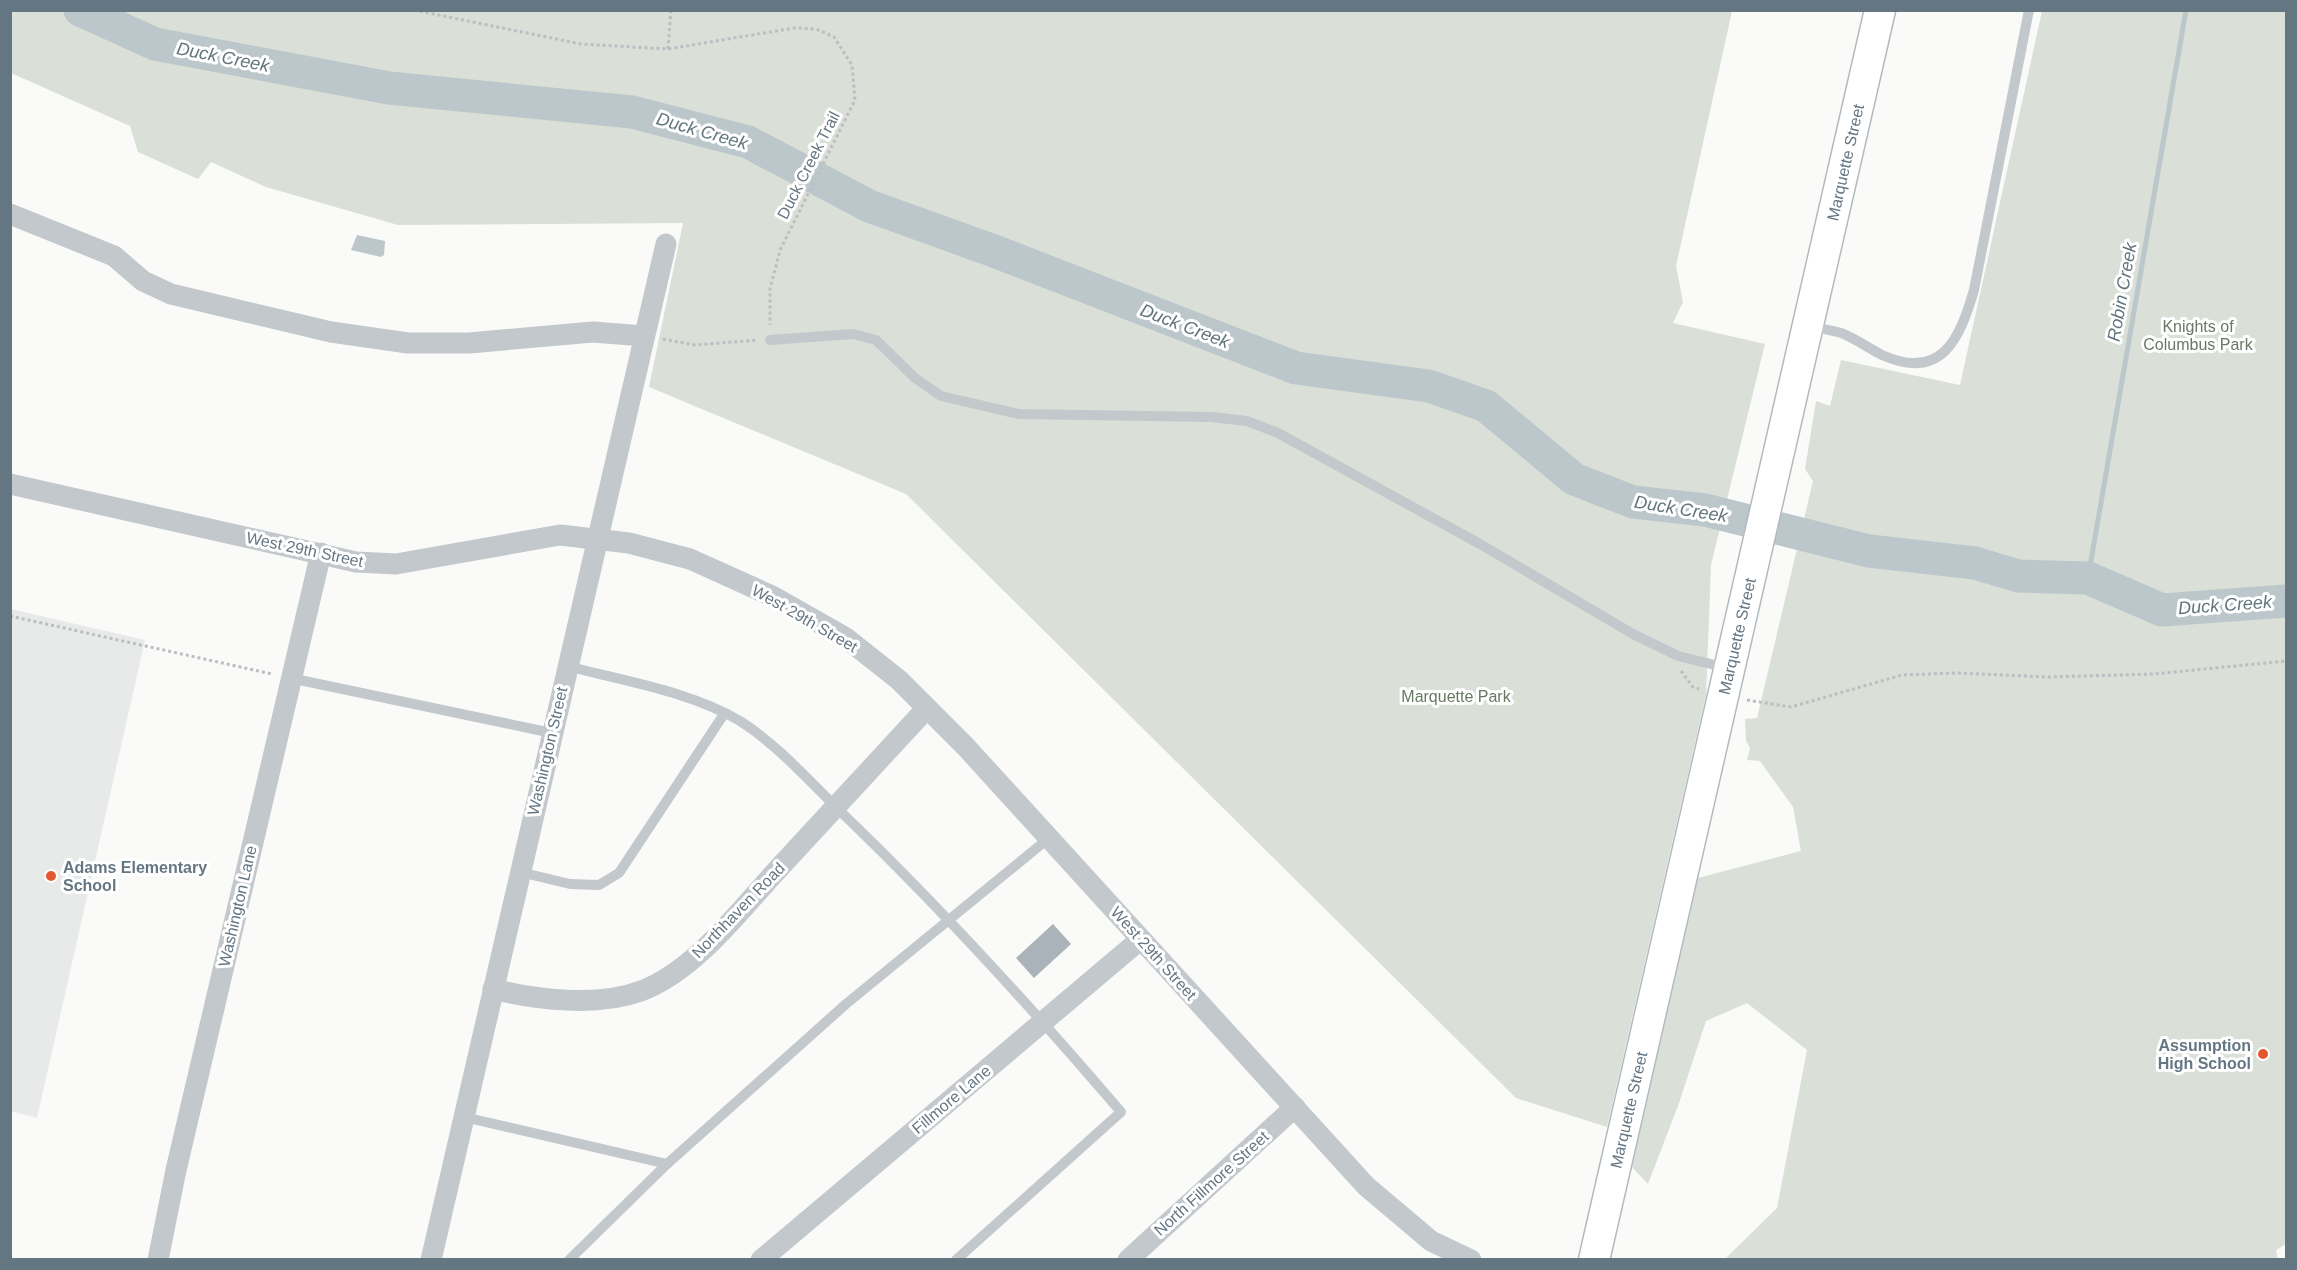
<svg xmlns="http://www.w3.org/2000/svg" width="2297" height="1270" viewBox="0 0 2297 1270" font-family="Helvetica,sans-serif">
  <style>
    .built { fill: #e8e9e9 }
    .green { fill: #dadfd7 }
    .water { fill: #bbc7cb }
    .lines { fill: none; stroke-linecap: round; stroke-linejoin: round }
    .stream { stroke: #bbc7cb; stroke-width: 5 }
    .river { stroke: #bbc7cb; stroke-width: 33 }
    .building { fill: #aab3b9 }
    .secondary-casing { stroke: #b3babf; stroke-width: 33 }
    .path { stroke: #bbbfc2; stroke-width: 3; stroke-dasharray: 3 3; stroke-linecap: butt }
    .lane { stroke: #c3c8cc; stroke-width: 10 }
    .street { stroke: #c3c8cc; stroke-width: 21 }
    .secondary { stroke: #fff; stroke-width: 30 }
    .poi-dot { fill: #e4572e; stroke: #fff; stroke-width: 2 }
    .labels { text-anchor: middle; stroke-width: 6; stroke-linejoin: round; paint-order: stroke }
    .street-label { font-size: 16px; fill: #657683; stroke: #fff }
    .park-label { font-size: 16px; fill: #687a64; stroke: #fff }
    .poi-label { font-size: 16px; font-weight: bold; fill: #657683; stroke: #fff; text-anchor: start }
    .water-label { font-size: 18px; font-style: italic; fill: #60757c; stroke: #fff }
  </style>
  <rect width="100%" height="100%" fill="#fafaf8"/>
  <polygon class="built" points="11,609 145,640 37,1118 11,1111"/>
  <g class="green">
    <polygon points="11,10 1732,11 1676,266 1683,302 1673,323 1765,344 1711,565 1706,695 1607,1127 1516,1098 906,494 649,387 683,223 398,225 266,187 211,162 198,179 138,152 130,126 11,73"/>
    <polygon points="2042,11 2286,11 2286,1244 2276,1250 2278,1260 1725,1259 1777,1208 1807,1050 1747,1003 1706,1021 1679,1103 1648,1184 1632,1167 1698,878 1801,851 1793,807 1760,761 1747,760 1750,748 1746,741 1745,719 1757,718 1813,481 1805,469 1816,401 1830,406 1841,360 1960,385"/>
  </g>
  <polygon class="water" points="357,235 385,241 384,255 381,257 351,250"/>
  <g class="lines">
    <polyline class="stream" points="2088,578 2186,10"/>
    <polyline class="river" points="80,10 155,44 389,88 632,112 748,142 869,206 994,251 1296,368 1429,386 1486,406 1574,479 1633,502 1705,510 1869,551 1975,563 2018,576 2088,578 2162,610 2286,601"/>
  </g>
  <polygon class="building" points="1053,924 1071,944 1034,978 1016,958"/>
  <g class="lines">
    <g class="secondary-casing">
      <g id="secondary">
        <path id="s1" d="M1594,1260l286,-1250"/>
      </g>
    </g>
    <g class="path">
      <polyline points="414,10 581,44 668,49 794,28 816,29 834,37 852,65 855,100 780,250 770,289 770,325"/>
      <polyline points="668,49 671,10"/>
      <polyline points="663,339 695,345 758,340"/>
      <polyline points="10,616 272,674"/>
      <polyline points="1681,671 1693,687 1699,689"/>
      <polyline points="1747,700 1791,707 1902,675 1957,673 2049,677 2154,674 2286,661"/>
    </g>
    <g class="lane">
      <path d="M1809,326c10,2 22,4 32,7 14,5 27,15 41,22 60,27 78,-17 92,-65l55,-280"/>
      <polyline points="770,340 853,334 876,340 915,378 941,396 1018,414 1211,417 1247,421 1278,433 1480,544 1633,634 1678,656 1727,668"/>
      <path d="M567,666c56,15 122,25 173,55 38,24 70,61 101,91 99,95 191,196 280,300l-165,148"/>
      <polyline points="290,678 552,733"/>
      <polyline points="520,872 570,884 599,885 619,873 724,714"/>
      <polyline points="464,1117 667,1164 846,1004 1049,838"/>
      <polyline points="569,1260 667,1164"/>
    </g>
    <g class="street">
      <polyline points="10,214 114,256 143,281 171,294 331,332 408,343 469,343 593,332 644,336"/>
      <polyline points="10,484 356,562 396,564 560,535 629,543 690,559 772,596 846,638 899,680 966,747 1366,1186 1431,1241 1471,1260"/>
      <path d="M493,989c44,11 105,18 148,2 54,-20 100,-82 138,-123 49,-53 99,-107 148,-160"/>
      <polyline points="158,1260 176,1170 321,553"/>
      <polyline points="431,1260 666,244"/>
      <polyline points="761,1260 1141,939"/>
      <polyline points="1128,1260 1295,1107"/>
    </g>
    <use href="#secondary" class="secondary"/>
  </g>
  <g class="poi-dot">
    <circle cx="51" cy="876" r="6"/>
    <circle cx="2263" cy="1054" r="6"/>
  </g>
  <g class="labels">
    <g class="street-label">
      <text dy="6" stroke="none"><textPath href="#s1" startOffset="1126">Marquette Street</textPath></text>
      <text transform="translate(808 165) rotate(-63)" y="6">Duck Creek Trail</text>
      <text transform="translate(305 549) rotate(12)" y="6">West 29th Street</text>
      <text transform="translate(805 618) rotate(30)" y="6">West 29th Street</text>
      <text dy="6" stroke="none"><textPath href="#s1" startOffset="640">Marquette Street</textPath></text>
      <text transform="translate(547 751) rotate(-77)" y="6">Washington Street</text>
      <text transform="translate(237 906) rotate(-77)" y="6">Washington Lane</text>
      <text transform="translate(738 910) rotate(-46)" y="6">Northhaven Road</text>
      <text transform="translate(1154 953) rotate(48)" y="6">West 29th Street</text>
      <text transform="translate(951 1099) rotate(-40)" y="6">Fillmore Lane</text>
      <text dy="6" stroke="none"><textPath href="#s1" startOffset="154">Marquette Street</textPath></text>
      <text transform="translate(1211 1183) rotate(-42)" y="6">North Fillmore Street</text>
    </g>
    <g class="park-label">
      <text x="2198" y="332">Knights of<tspan x="2198" dy="18">Columbus Park</tspan></text>
      <text x="1456" y="702">Marquette Park</text>
    </g>
    <g class="poi-label">
      <text x="63" y="873">Adams Elementary<tspan x="63" dy="18">School</tspan></text>
      <text x="2251" y="1051" text-anchor="end">Assumption<tspan x="2251" dy="18">High School</tspan></text>
    </g>
    <g class="water-label">
      <text transform="translate(223 57) rotate(11)" y="6">Duck Creek</text>
      <text transform="translate(702 131) rotate(16)" y="6">Duck Creek</text>
      <text transform="translate(2122 292) rotate(-80)" y="6">Robin Creek</text>
      <text transform="translate(1185 326) rotate(21)" y="6">Duck Creek</text>
      <text transform="translate(1681 509) rotate(9)" y="6">Duck Creek</text>
      <text transform="translate(2225 605) rotate(-4)" y="6">Duck Creek</text>
    </g>
  </g>
  <rect width="2297" height="1270" fill="none" stroke="#657683" stroke-width="24"/>
</svg>
